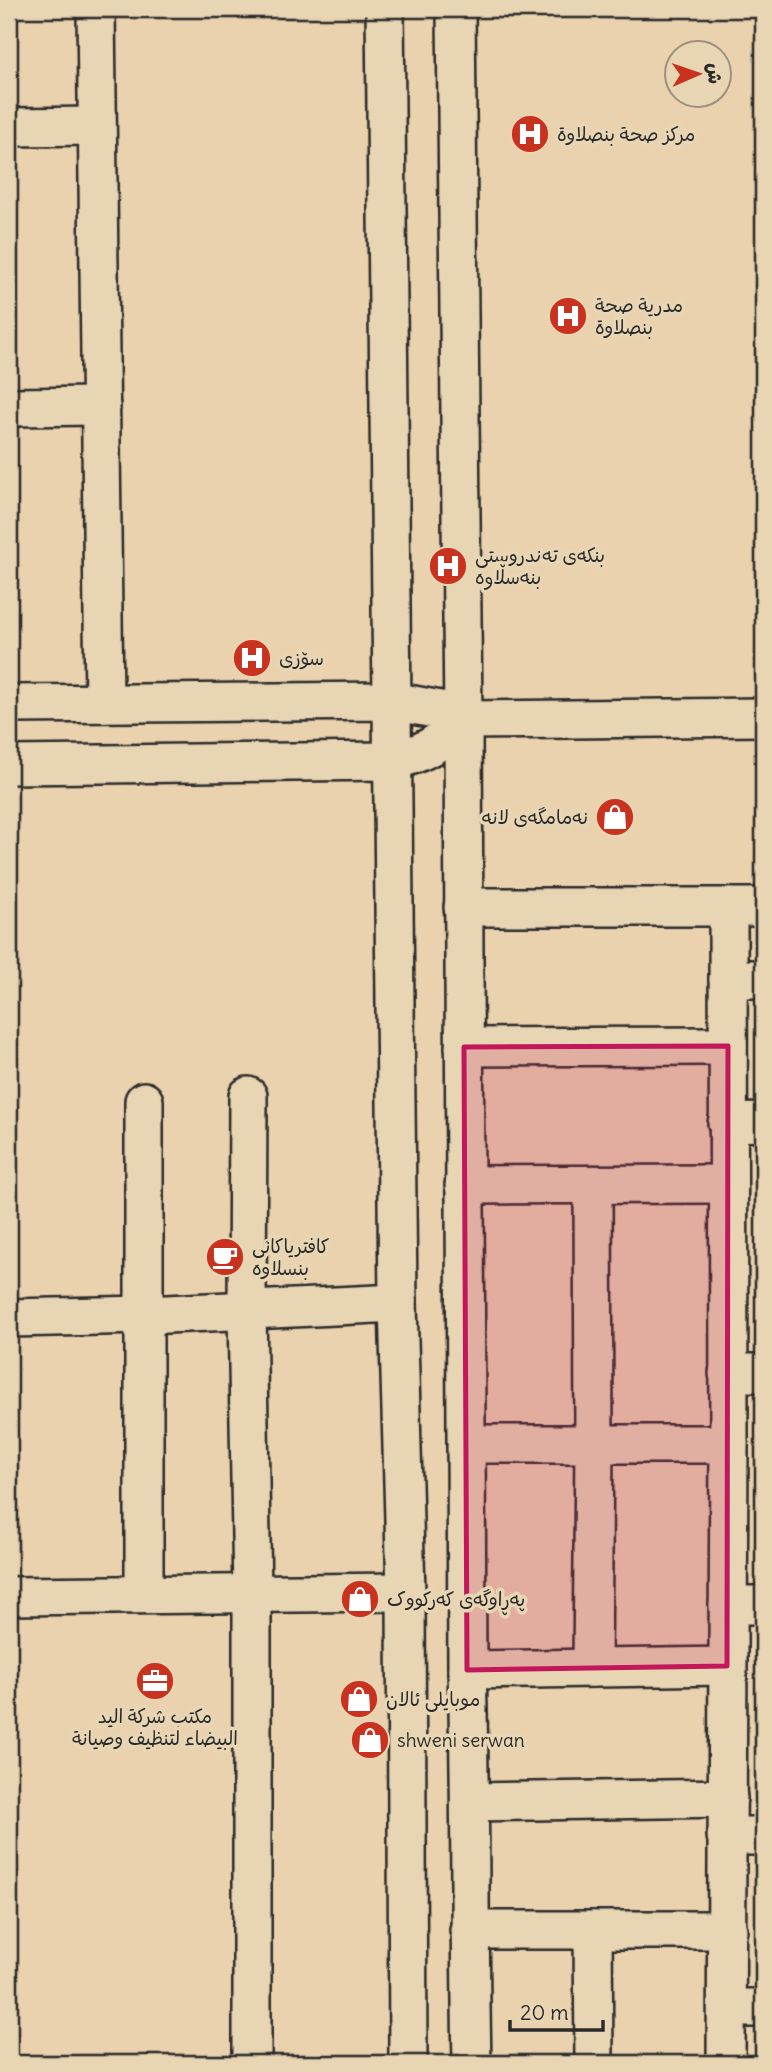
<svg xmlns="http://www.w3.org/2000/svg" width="772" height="2072" viewBox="0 0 772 2072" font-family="Delius,'Playpen Sans Arabic',sans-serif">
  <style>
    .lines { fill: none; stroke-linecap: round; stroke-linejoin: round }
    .minor-casing { stroke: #2b2b2b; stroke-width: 42 }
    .minor { stroke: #e8d5b3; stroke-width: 37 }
    .marked { fill: #c2185b; fill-opacity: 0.2; stroke: #c2185b; stroke-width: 5; stroke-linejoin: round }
    .labels { text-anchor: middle; stroke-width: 7; stroke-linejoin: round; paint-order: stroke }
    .poi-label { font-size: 19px; fill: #2b2b2b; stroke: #e8d5b3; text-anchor: start }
  </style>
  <rect width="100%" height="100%" fill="#ead2af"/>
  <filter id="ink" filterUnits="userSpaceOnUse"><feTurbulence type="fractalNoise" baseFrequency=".0143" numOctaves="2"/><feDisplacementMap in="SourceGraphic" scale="14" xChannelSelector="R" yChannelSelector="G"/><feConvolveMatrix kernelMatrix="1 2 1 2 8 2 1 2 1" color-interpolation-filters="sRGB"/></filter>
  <g filter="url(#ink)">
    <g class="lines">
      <g class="minor-casing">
        <g id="minor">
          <polyline points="96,9 104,703"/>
          <polyline points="385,9 398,1303 406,1592 408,2063"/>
          <path d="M456,9l7,711 4,950c4,131 2,262 5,393"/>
          <polyline points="9,127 97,126"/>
          <polyline points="9,407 101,406"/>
          <polyline points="9,704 392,701 440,710 463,720 763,717"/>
          <path d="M9,765l384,-4c29,-7 50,-19 70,-41"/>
          <polyline points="463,907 763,907"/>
          <polyline points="728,979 763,979"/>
          <polyline points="464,1047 728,1046"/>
          <polyline points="248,1096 247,1309 252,1594 252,2063"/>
          <polyline points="144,1101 144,1594"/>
          <polyline points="727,1123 763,1122"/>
          <polyline points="464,1185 728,1184"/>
          <polyline points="9,1318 146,1315 398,1303"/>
          <polyline points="728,1373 763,1373"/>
          <polyline points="467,1444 729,1444"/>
          <polyline points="9,1596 406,1592"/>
          <polyline points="728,1605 763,1605"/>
          <polyline points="592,1668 594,1444 593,1185"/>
          <polyline points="467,1670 727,1666"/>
          <polyline points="471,1802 728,1798"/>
          <polyline points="726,1836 763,1836"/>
          <polyline points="469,1930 728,1930"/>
          <polyline points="593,1930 594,2063"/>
          <polyline points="727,2008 763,2008"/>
          <polyline points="726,2063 729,1444 728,907"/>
        </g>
      </g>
      <use href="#minor" class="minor"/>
    </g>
  </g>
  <path class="marked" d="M728,1046l-1,620 -260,4 -3,-623z"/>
  <defs>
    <g id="hospital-disc" transform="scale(2.0125)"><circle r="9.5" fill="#c8321e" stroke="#e8d5b3"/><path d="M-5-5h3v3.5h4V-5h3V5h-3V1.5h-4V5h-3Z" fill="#fff"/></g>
    <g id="shop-disc" transform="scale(2.0125)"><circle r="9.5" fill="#c8321e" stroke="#e8d5b3"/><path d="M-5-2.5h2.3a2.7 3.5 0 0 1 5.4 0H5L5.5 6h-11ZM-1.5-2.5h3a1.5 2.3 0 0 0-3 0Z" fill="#fff"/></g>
    <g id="cafe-disc" transform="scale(2.0125)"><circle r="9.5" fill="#c8321e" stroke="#e8d5b3"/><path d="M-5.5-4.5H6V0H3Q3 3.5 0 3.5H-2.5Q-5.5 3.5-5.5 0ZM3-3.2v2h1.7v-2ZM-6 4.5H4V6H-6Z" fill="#fff"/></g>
    <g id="office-disc" transform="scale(2.0125)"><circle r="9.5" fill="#c8321e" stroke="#e8d5b3"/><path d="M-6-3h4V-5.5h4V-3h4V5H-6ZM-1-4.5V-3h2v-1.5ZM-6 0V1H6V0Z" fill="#fff"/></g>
  </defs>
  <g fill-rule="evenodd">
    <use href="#hospital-disc" x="530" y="134"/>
    <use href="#hospital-disc" x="568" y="316"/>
    <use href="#hospital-disc" x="448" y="566"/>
    <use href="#hospital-disc" x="252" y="658"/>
    <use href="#shop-disc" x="615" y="817"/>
    <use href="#cafe-disc" x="225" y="1257"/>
    <use href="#shop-disc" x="360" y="1599"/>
    <use href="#office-disc" x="155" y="1681"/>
    <use href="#shop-disc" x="359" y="1699"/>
    <use href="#shop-disc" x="370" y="1740"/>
  </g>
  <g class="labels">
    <g class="poi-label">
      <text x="557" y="141">مركز صحة بنصلاوة</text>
      <text x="595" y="312">مدرية صحة<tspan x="595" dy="22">بنصلاوة</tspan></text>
      <text x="475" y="562">بنكەی تەندروستی<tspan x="475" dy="22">بنەسڵاوە</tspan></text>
      <text x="279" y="665">سۆزی</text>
      <text x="588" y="824" text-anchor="end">نەمامگەی لانە</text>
      <text x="252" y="1253">كافترياكانى<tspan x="252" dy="22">بنسلاوه</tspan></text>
      <text x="387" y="1606">پەڕاوگەی کەرکووک</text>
      <text x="386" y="1706">موبایلی ئالان</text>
      <text x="155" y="1723" text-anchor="middle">مكتب شركة الید<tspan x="155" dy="22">البیضاء لتنظیف وصیانة</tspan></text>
      <text x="397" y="1747">shweni serwan</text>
    </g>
  </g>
  <rect width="772" height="2072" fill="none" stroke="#e8d5b3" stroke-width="35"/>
  <rect x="18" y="18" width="737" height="2037" fill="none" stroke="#2b2b2b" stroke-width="2.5" filter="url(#ink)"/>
  <g transform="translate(698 74) rotate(88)"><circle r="33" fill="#e8d5b3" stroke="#9c917d" stroke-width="2"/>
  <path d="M0-5L12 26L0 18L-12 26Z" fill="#c8321e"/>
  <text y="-10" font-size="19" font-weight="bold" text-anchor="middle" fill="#2b2b2b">ش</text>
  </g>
  <path d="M510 2020v10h93v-10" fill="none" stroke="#2b2b2b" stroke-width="3.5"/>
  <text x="520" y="2020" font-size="21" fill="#2b2b2b" stroke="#e8d5b3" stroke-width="5" paint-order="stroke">20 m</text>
</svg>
